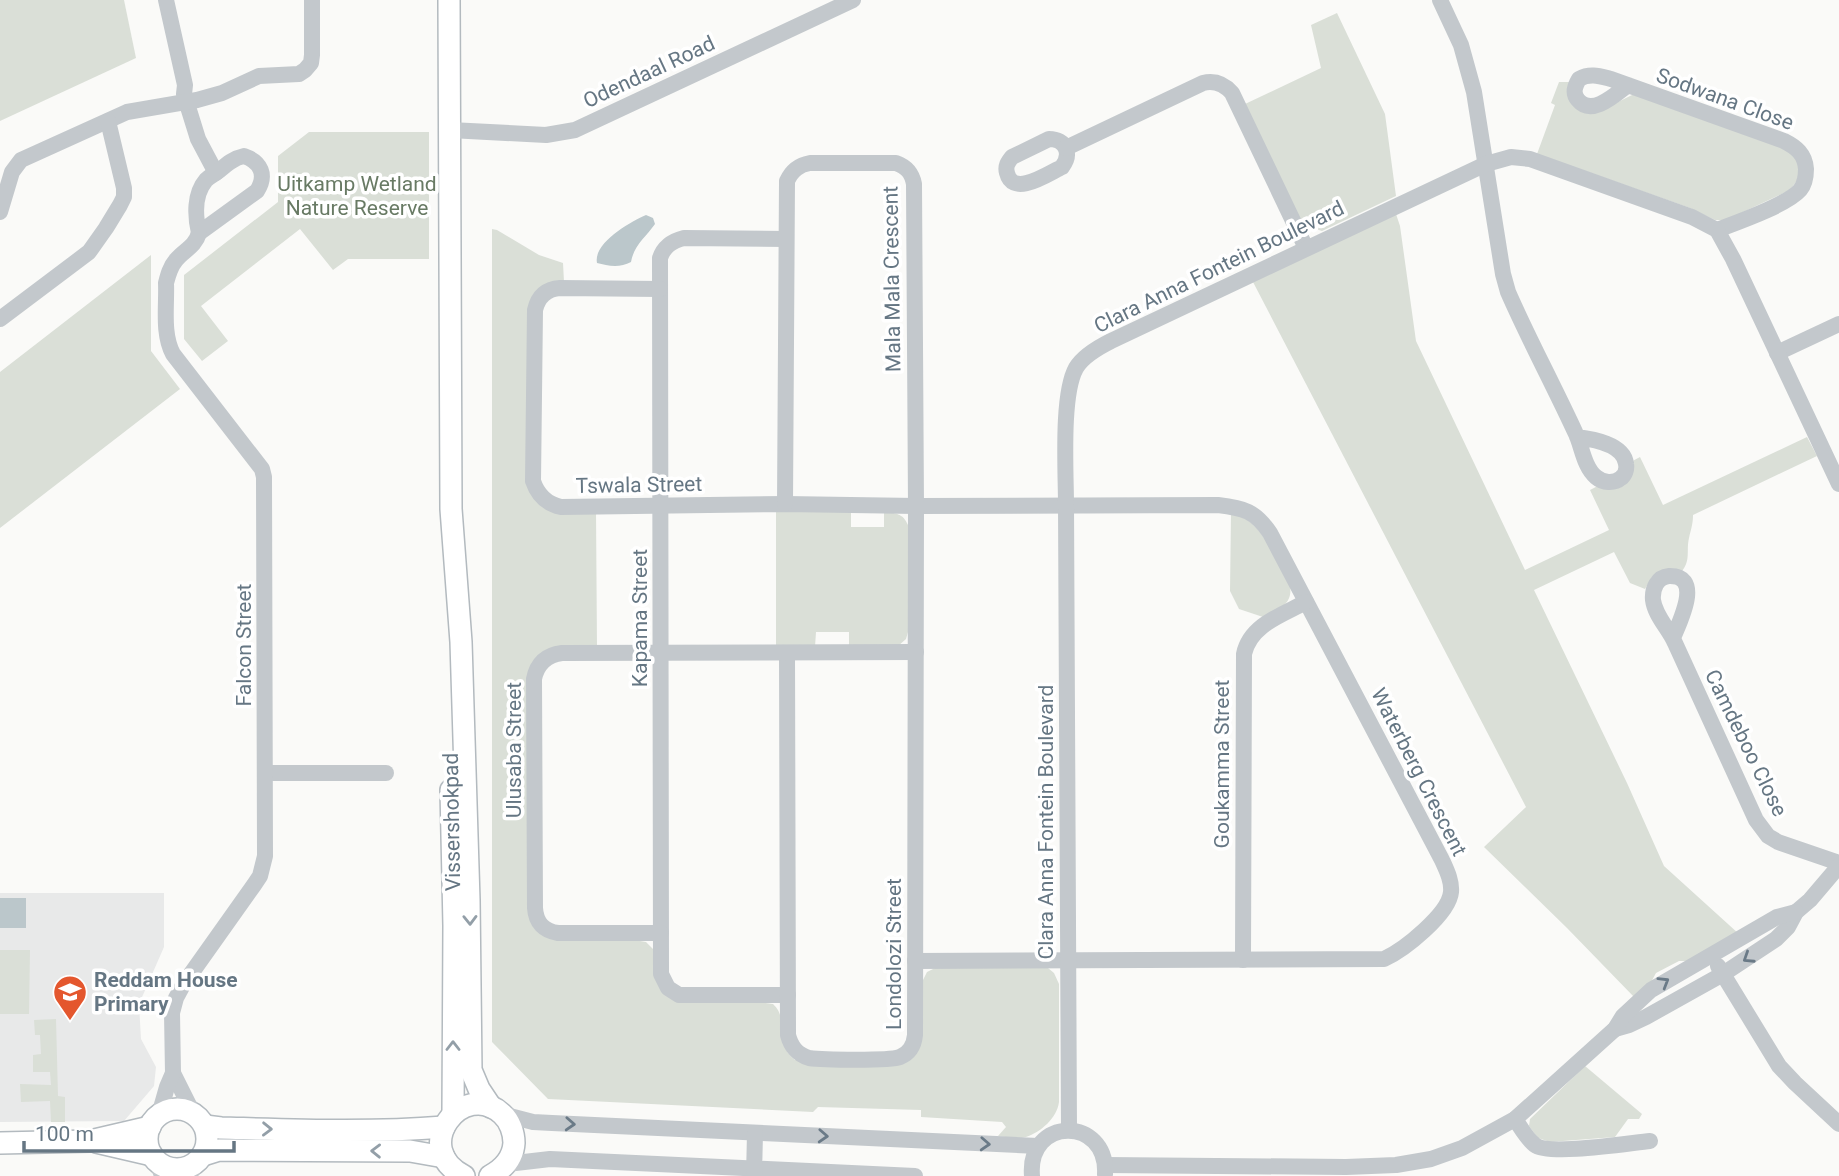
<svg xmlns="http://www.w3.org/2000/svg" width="1839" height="1176" viewBox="0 0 1839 1176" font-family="Roboto,sans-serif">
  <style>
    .built { fill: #e8e9e9 }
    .green { fill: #dadfd7 }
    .water { fill: #bbc7cb }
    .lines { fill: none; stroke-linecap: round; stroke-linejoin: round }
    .secondary-casing { stroke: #b3babf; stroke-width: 24 }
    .street { stroke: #c3c8cc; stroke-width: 16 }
    .secondary { stroke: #fff; stroke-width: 21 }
    .oneway { stroke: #939fa8 }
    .oneway2 { stroke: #6a7a87 }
    .labels { text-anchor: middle; stroke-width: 7; stroke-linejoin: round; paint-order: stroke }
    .street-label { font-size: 21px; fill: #657683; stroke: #fff }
    .park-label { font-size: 21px; fill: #687a64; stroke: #fff }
    .poi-label { font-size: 21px; font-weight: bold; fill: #657683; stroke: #fff; text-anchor: start }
  </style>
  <rect width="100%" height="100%" fill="#fafaf8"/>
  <polygon class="built" points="0,893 164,893 164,947 139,1004 141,1039 156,1067 154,1086 124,1121 0,1122"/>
  <g class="green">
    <polygon points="0,0 124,0 136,58 0,121"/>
    <polygon points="1337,13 1385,114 1396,196 1322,231 1301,224 1245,104 1321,68 1311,25"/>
    <path d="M1559,82h11l30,29 32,-16h5l149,54 12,11c1,17 2,21 -12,32l-60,28h-11l-25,-12 -153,-54 18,-49 -4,-2z"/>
    <polygon points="309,132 429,132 429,259 348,259 333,270 300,229 201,306 228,341 202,361 184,339 184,275 278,202 278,156"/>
    <path d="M1396,214l4,12 16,115 109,229 84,-40 -19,-40c19,-8 32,-25 50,-33l23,48 144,-68 10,19 -124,59c0,9 -2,14 -4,23 -3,13 2,22 -7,33l-30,6 -7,12 -15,-6 -16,-31 -80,38 93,193 37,83 75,68 -48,27h-12l-23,12 -7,13 -15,11 -67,-69 -83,-81 42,-40 -273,-525z"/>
    <path d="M492,229l5,1 42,25 24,8 1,19 -23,6 -12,202 67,21 1,137 -59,8 -5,267 113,19 7,7 8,40 112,15c17,15 0,39 22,56l105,4 22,-82 5,-10 10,-5 111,1 6,5 5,11v118c-2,16 -18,30 -33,35 -9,2 -20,0 -28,-1l8,-9 -4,-5 -81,-5v-7l-103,-3 -5,5 -265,-13 -56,-57z"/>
    <polygon points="151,255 151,351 180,389 0,528 0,372"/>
    <path d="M776,512h75v15h33v-15c11,1 19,1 24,13v107l-2,7 -8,7 -49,1v-15h-33l-1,15h-39z"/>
    <path d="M1231,512c33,10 43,45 59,74 3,19 -12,23 -27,31l-24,-8 -9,-18z"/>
    <polygon points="0,950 30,950 29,1014 0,1014"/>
    <polygon points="56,1019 58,1096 65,1097 65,1122 51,1122 50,1101 21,1102 20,1084 51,1085 50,1072 33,1072 33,1055 41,1054 40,1035 35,1035 34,1020"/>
    <polygon points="1585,1066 1642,1114 1639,1119 1628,1119 1615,1137 1550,1142 1538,1138 1529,1126 1530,1119"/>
  </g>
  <g class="water">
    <path d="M646,215l7,3 2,6c-9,13 -21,21 -24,38 -11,6 -23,4 -34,1 -4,-20 33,-41 49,-48z"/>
    <rect x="0" y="898" width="26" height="30"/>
  </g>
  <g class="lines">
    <g class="secondary-casing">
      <g id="secondary">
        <polyline points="449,0 451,509 461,642 469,900 471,1070 479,1089 491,1107"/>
        <polyline points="451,790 454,926 453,1114"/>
        <circle cx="177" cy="1139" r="30"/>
        <path d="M205,1126l16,2c74,2 148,5 223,-1"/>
        <polyline points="96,1142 152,1155"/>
        <polyline points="0,1143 90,1141 150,1127"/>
        <polyline points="203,1155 219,1150 410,1151 444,1157"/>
        <path d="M464,1176c-55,-28 -1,-98 38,-62 8,7 12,19 12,29 -1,16 -11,26 -24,33"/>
      </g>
    </g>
    <g class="street">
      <polyline points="166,0 185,85 184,94 198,139 216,173"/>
      <path d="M1440,0l21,45 13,47 29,182 5,18c21,48 46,94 68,142 6,13 8,33 20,43 7,6 18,7 25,1 4,-3 6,-9 5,-14 -2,-20 -34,-25 -49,-27"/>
      <path d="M1628,85c-12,9 -36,32 -50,15 -6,-7 -3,-14 1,-21 11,-6 20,-3 32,0l173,62c12,6 21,13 22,28 0,7 -1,15 -6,21 -13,15 -62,32 -83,40"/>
      <polyline points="450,130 546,135 575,130 853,0"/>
      <path d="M1049,139c17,0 23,15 13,28 -13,6 -49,31 -55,6 -2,-7 1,-11 5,-16z"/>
      <path d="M1066,148l137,-65c12,-3 21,1 29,10l74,155"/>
      <path d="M244,156c17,6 23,19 13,35l-58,42c-4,-17 -5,-39 7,-53 4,-4 9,-6 14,-10 7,-6 14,-12 24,-14z"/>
      <polyline points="0,212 12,172 21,160 127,112 197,100 222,93 259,76 299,74 305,70 311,63 312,55 312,0"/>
      <path d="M786,239l-102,-1c-12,3 -20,8 -24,20l1,716 7,14 11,7h109"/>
      <path d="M660,289l-100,-1c-14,1 -22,9 -25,22l-2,171c5,15 14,23 28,26l224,-3 131,2 302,-1c26,3 37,6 52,28l172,327c5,11 10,21 9,32 -2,22 -47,58 -67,67l-469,2"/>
      <polyline points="0,319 89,252 106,228 120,205 124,197 124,188 108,121"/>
      <polyline points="1777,353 1839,324"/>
      <path d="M785,504l2,-323c5,-11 12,-16 23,-18h86c11,4 16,10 18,21l2,322 -1,529c-1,10 -5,18 -15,22 -10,4 -77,3 -91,1 -12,-4 -18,-11 -21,-23l-1,-382"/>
      <path d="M1673,638c6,-15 31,-63 -4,-62 -12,1 -17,13 -16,24 2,16 16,29 22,43 27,59 54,118 81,177l12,16 10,6 61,21"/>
      <polyline points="265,773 386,773"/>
      <path d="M661,933h-103c-14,-2 -22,-10 -23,-25l-1,-229c3,-15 12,-24 28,-26l354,-1"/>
      <path d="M1243,960l1,-306c6,-29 38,-39 62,-52"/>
      <polyline points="1718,966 1779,1066 1795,1083 1839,1124"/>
      <polyline points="1615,1029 1629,1025 1646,1017 1723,974 1776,939 1788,927 1796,912 1810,900 1839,866"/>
      <polyline points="173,1073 193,1113"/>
      <polyline points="502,1114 533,1122 552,1123 1038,1146"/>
      <path d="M159,1115l8,-28 6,-14 -1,-60 4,-15 7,-13 71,-100 6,-9 5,-20 -1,-379 -2,-8 -89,-115c-11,-21 -6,-48 -7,-71 2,-8 4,-16 10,-23 8,-10 19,-13 23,-27"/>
      <path d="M1515,1119c6,9 12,20 20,26 14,11 94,-2 115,-4"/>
      <path d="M1069,1130l-3,-625c0,-33 -5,-110 10,-137 7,-12 23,-21 35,-27l375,-177 25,-7 19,2 162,58 25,13 16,29 106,225"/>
      <polyline points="157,1161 162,1176"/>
      <polyline points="507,1164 550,1159 915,1176"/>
      <polyline points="1105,1165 1346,1167 1396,1165 1431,1159 1462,1148 1515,1119 1615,1029 1623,1016 1651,990 1777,917 1796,912"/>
      <polyline points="189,1176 197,1162"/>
      <polyline points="754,1176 755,1133"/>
      <path d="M1032,1176c-5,-60 76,-60 73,-2"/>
    </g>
    <use href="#secondary" class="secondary"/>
  </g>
  <defs><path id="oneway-chevron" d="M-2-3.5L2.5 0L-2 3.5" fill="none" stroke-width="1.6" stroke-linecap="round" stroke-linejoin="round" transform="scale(1.75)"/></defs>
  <g class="oneway">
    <use href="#oneway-chevron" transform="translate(470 920) rotate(89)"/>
    <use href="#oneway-chevron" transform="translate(453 1046) rotate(-90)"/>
    <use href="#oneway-chevron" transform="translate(267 1129) rotate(1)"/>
    <use href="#oneway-chevron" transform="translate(376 1151) rotate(-179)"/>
  </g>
  <g class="oneway2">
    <use href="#oneway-chevron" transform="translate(1748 958) rotate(147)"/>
    <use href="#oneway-chevron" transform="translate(1664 982) rotate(-31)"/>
    <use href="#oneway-chevron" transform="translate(570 1124) rotate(3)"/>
    <use href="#oneway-chevron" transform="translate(823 1136) rotate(3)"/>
    <use href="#oneway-chevron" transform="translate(985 1144) rotate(3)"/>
  </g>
  <defs>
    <g id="school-pin" transform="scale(1.75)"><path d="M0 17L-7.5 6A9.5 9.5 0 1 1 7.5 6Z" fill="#e4572e" stroke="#fff"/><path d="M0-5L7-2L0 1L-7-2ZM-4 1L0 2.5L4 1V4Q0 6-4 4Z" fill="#fff"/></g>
  </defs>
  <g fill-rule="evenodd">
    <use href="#school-pin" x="70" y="992"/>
  </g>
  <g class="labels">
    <g class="street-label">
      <text transform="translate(649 72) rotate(-25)" y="7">Odendaal Road</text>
      <text transform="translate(1725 99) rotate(20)" y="7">Sodwana Close</text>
      <text transform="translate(1219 267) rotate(-26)" y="7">Clara Anna Fontein Boulevard</text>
      <text transform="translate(892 279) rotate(-91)" y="7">Mala Mala Crescent</text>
      <text transform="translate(639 485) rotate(-1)" y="7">Tswala Street</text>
      <text transform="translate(640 618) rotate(-90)" y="7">Kapama Street</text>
      <text transform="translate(244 645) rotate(-90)" y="7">Falcon Street</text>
      <text transform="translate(1746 743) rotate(64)" y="7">Camdeboo Close</text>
      <text transform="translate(514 750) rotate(-90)" y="7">Ulusaba Street</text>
      <text transform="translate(1222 764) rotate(-90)" y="7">Goukamma Street</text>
      <text transform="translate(1419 772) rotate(63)" y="7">Waterberg Crescent</text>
      <text transform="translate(452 822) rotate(-91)" y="7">Vissershokpad</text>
      <text transform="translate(1046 822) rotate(-90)" y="7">Clara Anna Fontein Boulevard</text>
      <text transform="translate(894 954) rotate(-90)" y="7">Londolozi Street</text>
    </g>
    <g class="park-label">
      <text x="357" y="191">Uitkamp Wetland<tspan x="357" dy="24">Nature Reserve</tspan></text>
    </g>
    <g class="poi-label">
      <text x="94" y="987">Reddam House<tspan x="94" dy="24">Primary</tspan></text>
    </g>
  </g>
  <path d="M24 1141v10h210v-10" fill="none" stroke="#657683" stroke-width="3.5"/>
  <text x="35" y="1141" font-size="21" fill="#657683" stroke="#ffffff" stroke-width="5" paint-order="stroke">100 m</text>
</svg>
